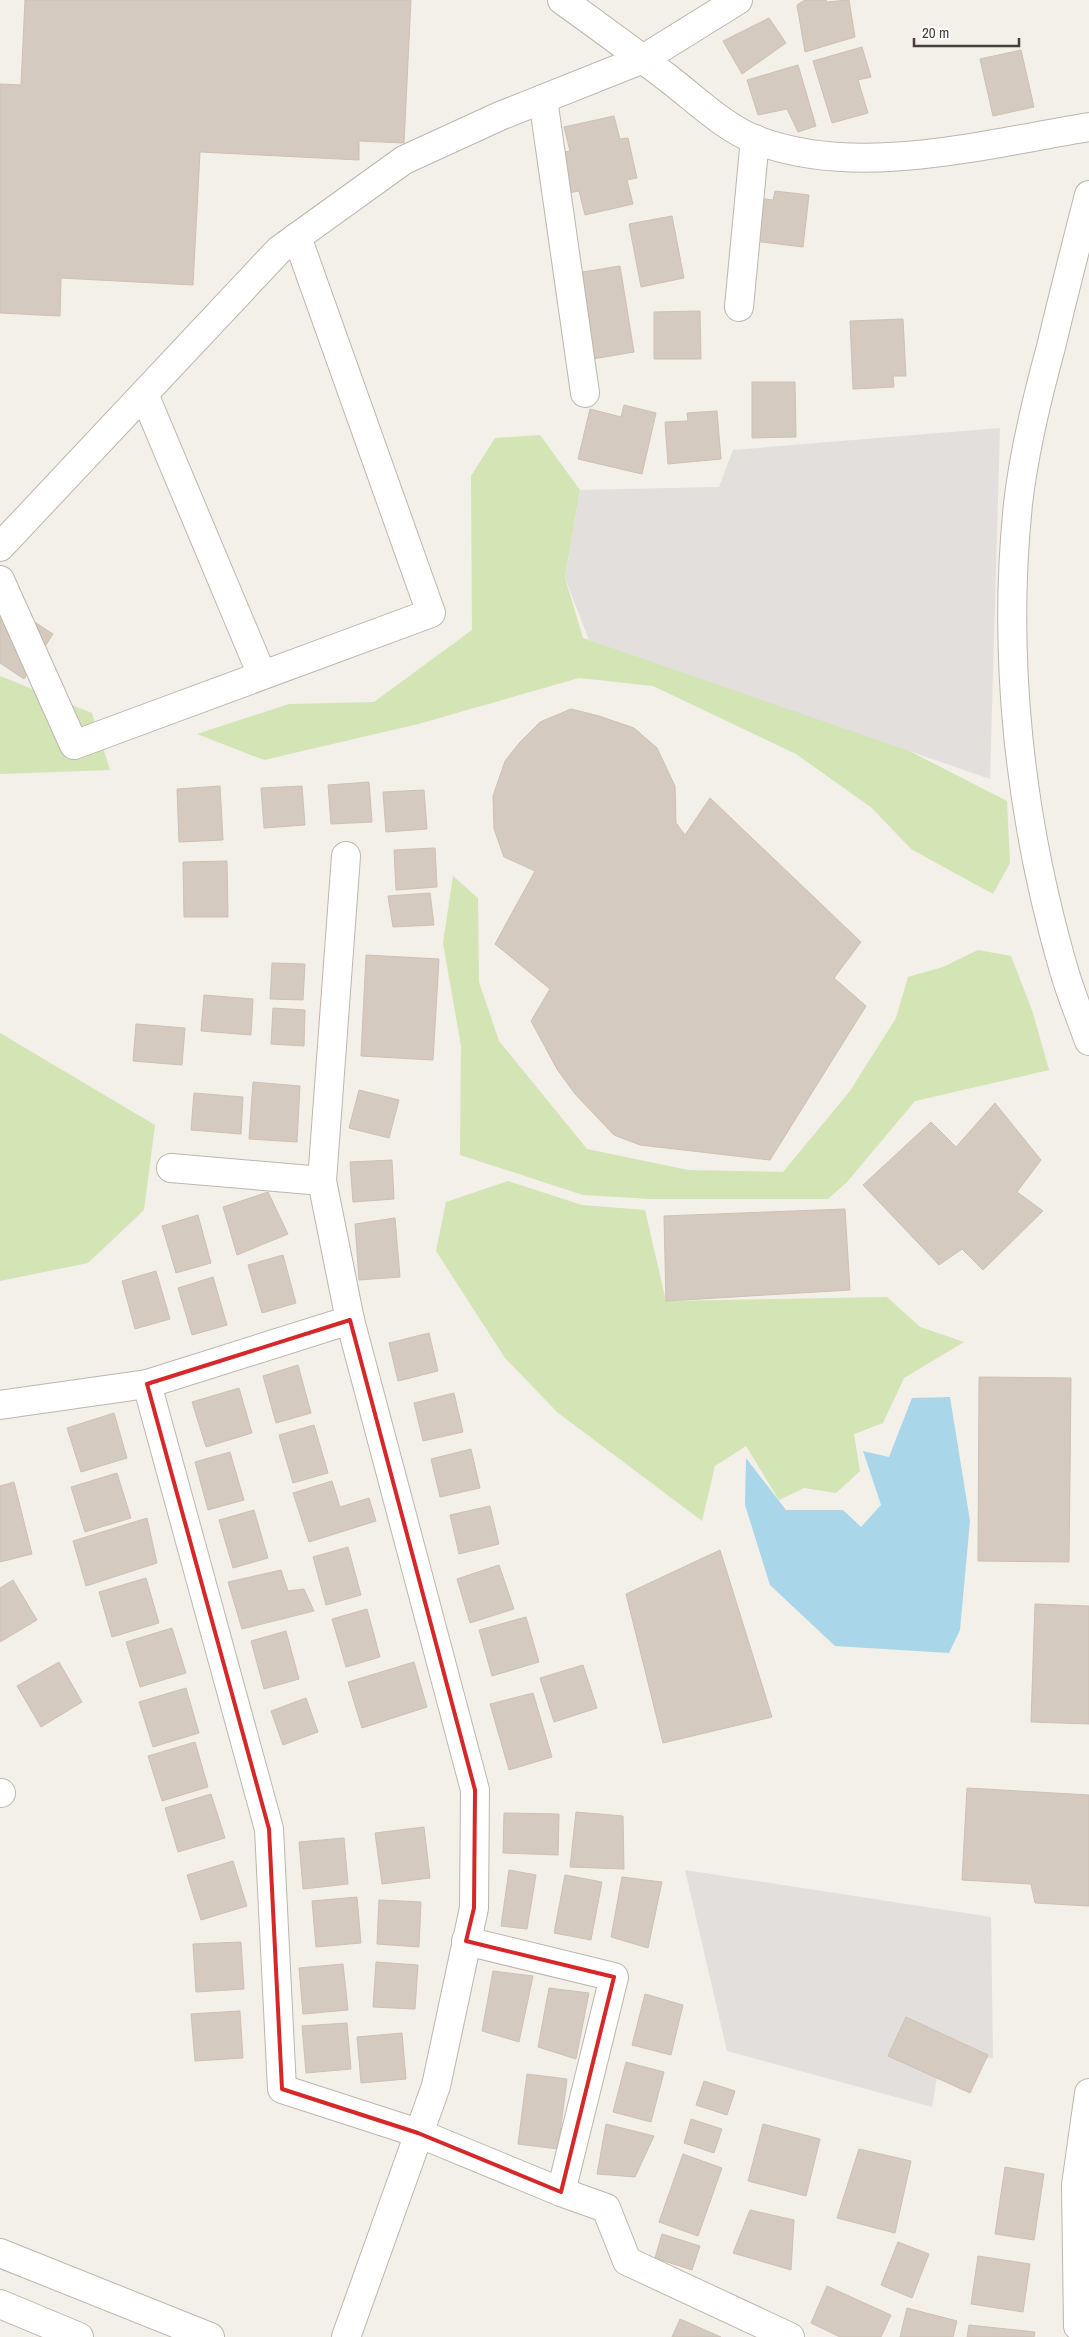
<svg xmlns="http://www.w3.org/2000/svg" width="1089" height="2337" viewBox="0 0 1089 2337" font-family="'Archivo Narrow',sans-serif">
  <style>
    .green { fill: #d3e4b5 }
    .parking { fill: #e2dfdd }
    .water { fill: #aad6ea }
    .building { fill: #d4cabf; stroke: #cec1b3 }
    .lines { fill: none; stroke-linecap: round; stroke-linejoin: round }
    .minor-casing { stroke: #beb6ac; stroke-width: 30 }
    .tertiary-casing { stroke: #beb6ac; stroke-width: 30 }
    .minor { stroke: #fff; stroke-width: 28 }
    .tertiary { stroke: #fff; stroke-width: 28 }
    .marked { fill: none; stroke: #d62828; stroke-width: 4; stroke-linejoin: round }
  </style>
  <rect width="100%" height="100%" fill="#f3efe9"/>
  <g class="green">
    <polygon points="540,435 580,490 565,578 583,638 884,738 1007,801 1010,863 993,894 911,849 872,808 796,754 653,686 579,678 418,724 264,760 197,734 289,704 374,702 472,630 471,476 495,438"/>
    <polygon points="0,676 92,713 110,770 0,774"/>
    <polygon points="453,876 478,898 479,982 499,1041 587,1149 688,1170 783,1172 850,1091 896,1018 908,977 943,967 978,950 1011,956 1033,1013 1049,1070 915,1101 847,1182 828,1199 650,1199 583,1195 460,1155 461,1046 443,943"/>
    <polygon points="0,1033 155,1125 144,1210 88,1263 0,1281"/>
    <polygon points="508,1181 582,1205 645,1210 666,1301 887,1297 920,1327 964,1342 904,1378 883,1423 854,1434 860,1471 836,1493 804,1488 779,1500 746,1446 715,1466 702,1521 557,1412 505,1358 436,1251 446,1202"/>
  </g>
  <g class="parking">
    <polygon points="1000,428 990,779 589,640 565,578 580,490 719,487 733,450"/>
    <polygon points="685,1870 991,1917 993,2058 940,2060 932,2107 727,2051"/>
  </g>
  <polygon class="water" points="950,1397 970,1521 960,1630 949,1653 835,1646 770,1585 745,1505 746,1458 786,1510 843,1510 861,1527 881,1505 863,1451 889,1457 912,1398"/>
  <g class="building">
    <polygon points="25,0 411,0 404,143 359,141 359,160 200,152 193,285 61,278 60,316 0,313 0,84 21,85"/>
    <polygon points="805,0 826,0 827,2 849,0 855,37 805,52 797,5"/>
    <polygon points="769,18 786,43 742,74 723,41"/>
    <polygon points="862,47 871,77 858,80 868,113 832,123 813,61"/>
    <polygon points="1021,50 1034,107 993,116 980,59"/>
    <polygon points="798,65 816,126 798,132 787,109 758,115 747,80"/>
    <polygon points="614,116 620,139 628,138 637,178 627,180 633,204 585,215 579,191 568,193 559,153 570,151 564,127"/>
    <polygon points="775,191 809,195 803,247 745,240 751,197 773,200"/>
    <polygon points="672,216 684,278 641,287 629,224"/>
    <polygon points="620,266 634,352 587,360 564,275"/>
    <polygon points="700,311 701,359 654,359 654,312"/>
    <polygon points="903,319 906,376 893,376 894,387 853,389 850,321"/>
    <polygon points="752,382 795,382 796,437 752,438"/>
    <polygon points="624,405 656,413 642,474 578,459 590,409 621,417"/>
    <polygon points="717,411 721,459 668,464 665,422 688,421 687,413"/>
    <polygon points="2,601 53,634 24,679 0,663 0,604"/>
    <polygon points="571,709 599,716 634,728 657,748 675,786 676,823 685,835 710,798 861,942 834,978 866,1006 770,1160 640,1145 614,1135 575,1094 557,1069 531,1021 550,989 495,944 535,871 504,857 494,829 493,796 505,761 520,742 540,722"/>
    <polygon points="369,782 372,822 331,824 328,785"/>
    <polygon points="220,786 223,840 179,842 177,789"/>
    <polygon points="302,786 305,825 264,828 261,788"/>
    <polygon points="424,790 427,829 386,832 383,792"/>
    <polygon points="435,848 437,887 396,890 394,850"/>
    <polygon points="227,861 228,917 184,917 183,862"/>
    <polygon points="430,893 434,925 393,927 388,896"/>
    <polygon points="366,955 439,959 433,1060 361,1056"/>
    <polygon points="272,963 305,964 303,1000 270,999"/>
    <polygon points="204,995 253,999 251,1035 201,1031"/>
    <polygon points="273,1008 305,1010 304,1046 271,1044"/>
    <polygon points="136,1024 185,1028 182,1065 133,1061"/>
    <polygon points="253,1082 300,1086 297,1142 249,1139"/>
    <polygon points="359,1090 399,1100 389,1138 349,1128"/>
    <polygon points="194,1093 243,1097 241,1134 191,1130"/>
    <polygon points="995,1103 1041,1160 1017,1192 1043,1211 983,1270 962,1249 939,1265 863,1185 931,1122 956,1147"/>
    <polygon points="392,1160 394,1199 353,1202 350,1162"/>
    <polygon points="268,1192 288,1234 237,1255 223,1207"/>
    <polygon points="845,1209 850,1290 666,1301 664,1216"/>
    <polygon points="198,1215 211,1263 176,1273 162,1226"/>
    <polygon points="395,1218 400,1277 359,1280 355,1224"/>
    <polygon points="283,1255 296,1303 262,1313 248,1265"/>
    <polygon points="156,1271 170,1319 135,1329 122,1281"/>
    <polygon points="213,1277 227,1325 192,1335 178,1288"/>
    <polygon points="429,1333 438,1371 398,1381 389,1343"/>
    <polygon points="298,1365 311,1413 276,1423 263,1376"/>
    <polygon points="979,1377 1071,1378 1069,1562 978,1561"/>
    <polygon points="239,1388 252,1433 206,1447 192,1402"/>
    <polygon points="454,1393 463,1432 423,1441 414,1403"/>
    <polygon points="114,1413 127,1458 81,1472 67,1428"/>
    <polygon points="314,1425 328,1473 293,1483 279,1435"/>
    <polygon points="471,1449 480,1488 440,1497 431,1459"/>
    <polygon points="230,1452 244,1500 208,1510 195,1462"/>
    <polygon points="117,1473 131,1518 85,1532 71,1487"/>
    <polygon points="332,1481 340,1507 369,1498 376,1521 309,1542 293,1493"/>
    <polygon points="14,1482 32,1554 0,1562 0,1486"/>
    <polygon points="490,1506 499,1544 459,1554 450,1515"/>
    <polygon points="254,1510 268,1558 233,1568 219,1520"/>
    <polygon points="147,1518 157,1563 86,1586 73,1541"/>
    <polygon points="348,1547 361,1595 326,1605 313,1557"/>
    <polygon points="720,1550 772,1717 663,1743 626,1594"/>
    <polygon points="499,1565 514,1609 470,1623 457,1579"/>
    <polygon points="281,1570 288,1591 304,1589 314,1611 242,1629 228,1582"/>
    <polygon points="146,1578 159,1623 112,1637 99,1592"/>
    <polygon points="13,1580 37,1620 0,1642 0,1588"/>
    <polygon points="1035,1604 1089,1606 1089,1724 1031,1722"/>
    <polygon points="367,1609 380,1657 346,1667 332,1619"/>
    <polygon points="526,1617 539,1662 492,1676 479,1630"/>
    <polygon points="172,1628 186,1673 140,1687 126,1642"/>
    <polygon points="286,1631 299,1679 264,1689 251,1641"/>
    <polygon points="59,1662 82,1702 41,1727 17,1686"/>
    <polygon points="414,1662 427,1707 362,1728 348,1682"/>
    <polygon points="583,1665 597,1708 554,1722 540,1678"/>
    <polygon points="186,1688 199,1733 153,1747 139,1702"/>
    <polygon points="533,1693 552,1757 509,1770 490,1704"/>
    <polygon points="306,1698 318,1732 283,1745 271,1711"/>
    <polygon points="195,1742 208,1787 162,1801 148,1756"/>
    <polygon points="967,1788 1089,1795 1089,1906 1035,1903 1031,1884 962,1880"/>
    <polygon points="211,1794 225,1838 178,1852 165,1808"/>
    <polygon points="576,1812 623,1816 624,1869 570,1867"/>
    <polygon points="504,1813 559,1814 558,1855 503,1853"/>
    <polygon points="424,1827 430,1878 382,1884 375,1833"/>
    <polygon points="344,1838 348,1884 303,1889 299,1842"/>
    <polygon points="233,1861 247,1906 201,1920 187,1875"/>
    <polygon points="509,1870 536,1875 527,1929 501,1926"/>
    <polygon points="565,1875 602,1882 591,1940 554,1933"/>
    <polygon points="622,1877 662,1882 648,1948 611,1937"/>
    <polygon points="357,1897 361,1943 316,1947 312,1901"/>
    <polygon points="379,1900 421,1902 419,1947 377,1944"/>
    <polygon points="241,1942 244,1989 196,1992 193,1944"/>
    <polygon points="376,1962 418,1965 415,2009 373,2007"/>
    <polygon points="343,1964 348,2010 303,2014 299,1968"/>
    <polygon points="493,1971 533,1976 519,2042 482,2031"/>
    <polygon points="549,1988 589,1993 576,2059 538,2047"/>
    <polygon points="645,1994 683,2005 671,2055 632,2045"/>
    <polygon points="240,2011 243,2058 195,2061 191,2014"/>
    <polygon points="906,2017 988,2055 970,2093 888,2056"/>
    <polygon points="347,2023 351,2069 306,2073 302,2026"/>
    <polygon points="402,2033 406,2079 361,2083 357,2037"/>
    <polygon points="626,2062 664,2072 651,2122 613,2112"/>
    <polygon points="527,2074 567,2079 558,2149 518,2144"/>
    <polygon points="704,2081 735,2091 727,2115 696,2105"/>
    <polygon points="691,2119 722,2129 714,2153 684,2143"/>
    <polygon points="606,2124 654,2136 635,2177 597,2174"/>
    <polygon points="763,2124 820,2139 806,2196 748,2181"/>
    <polygon points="859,2149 911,2161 895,2233 837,2218"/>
    <polygon points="683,2154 722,2168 698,2236 659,2222"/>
    <polygon points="1005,2167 1044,2174 1034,2240 995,2234"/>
    <polygon points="750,2210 794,2220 791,2270 733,2253"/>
    <polygon points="662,2234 700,2246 692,2270 655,2258"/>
    <polygon points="898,2242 929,2254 912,2298 881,2285"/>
    <polygon points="978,2256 1030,2264 1023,2312 971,2304"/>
    <polygon points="827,2286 891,2315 881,2337 840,2337 811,2323"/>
    <polygon points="907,2308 957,2321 953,2337 900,2337"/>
    <polygon points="680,2319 721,2337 672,2337"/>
    <polygon points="969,2325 1035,2332 1034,2337 967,2337"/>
  </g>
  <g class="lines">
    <g class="minor-casing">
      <g id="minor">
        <path d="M562,0c36,26 72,52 107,79 26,20 56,49 87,61 101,39 229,4 333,-13"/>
        <polyline points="543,99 585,393"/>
        <path d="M1089,195c-13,51 -26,101 -38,152 -14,51 -27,104 -33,157 -16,154 2,314 45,463 7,25 17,49 26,74"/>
        <polyline points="739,307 755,139"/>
        <polyline points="144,394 262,675"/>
        <polyline points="0,547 279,250 404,160 500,116 643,59 738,0"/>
        <polyline points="0,580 74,745 431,613 297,237"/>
        <polyline points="346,856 322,1181 350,1320"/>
        <polyline points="171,1168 322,1181"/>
        <polyline points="147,1384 269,1829 282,2089 418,2133 561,2192 606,2208 627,2261 790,2337"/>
        <polyline points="0,1405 147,1384 350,1320 475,1790 474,1908 436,2086 346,2337"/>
        <polyline points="0,1793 1,1793"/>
        <polyline points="466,1941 614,1977 561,2192"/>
        <polyline points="1089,2093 1076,2185 1078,2326 1089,2336"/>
      </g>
    </g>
    <g class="tertiary-casing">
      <g id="tertiary">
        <polyline points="0,2253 210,2337"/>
        <polyline points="0,2304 79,2337"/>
      </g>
    </g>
    <use href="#minor" class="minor"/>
    <use href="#tertiary" class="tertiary"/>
  </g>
  <path class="marked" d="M350,1320l125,470 -1,118 -8,33 148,36 -53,215 -143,-59 -136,-44 -13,-260 -122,-445z"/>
  <path d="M914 38v8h105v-8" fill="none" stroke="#463f38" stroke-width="2.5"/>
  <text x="922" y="38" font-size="15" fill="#463f38" stroke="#ffffff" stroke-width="4" paint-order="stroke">20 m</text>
</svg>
